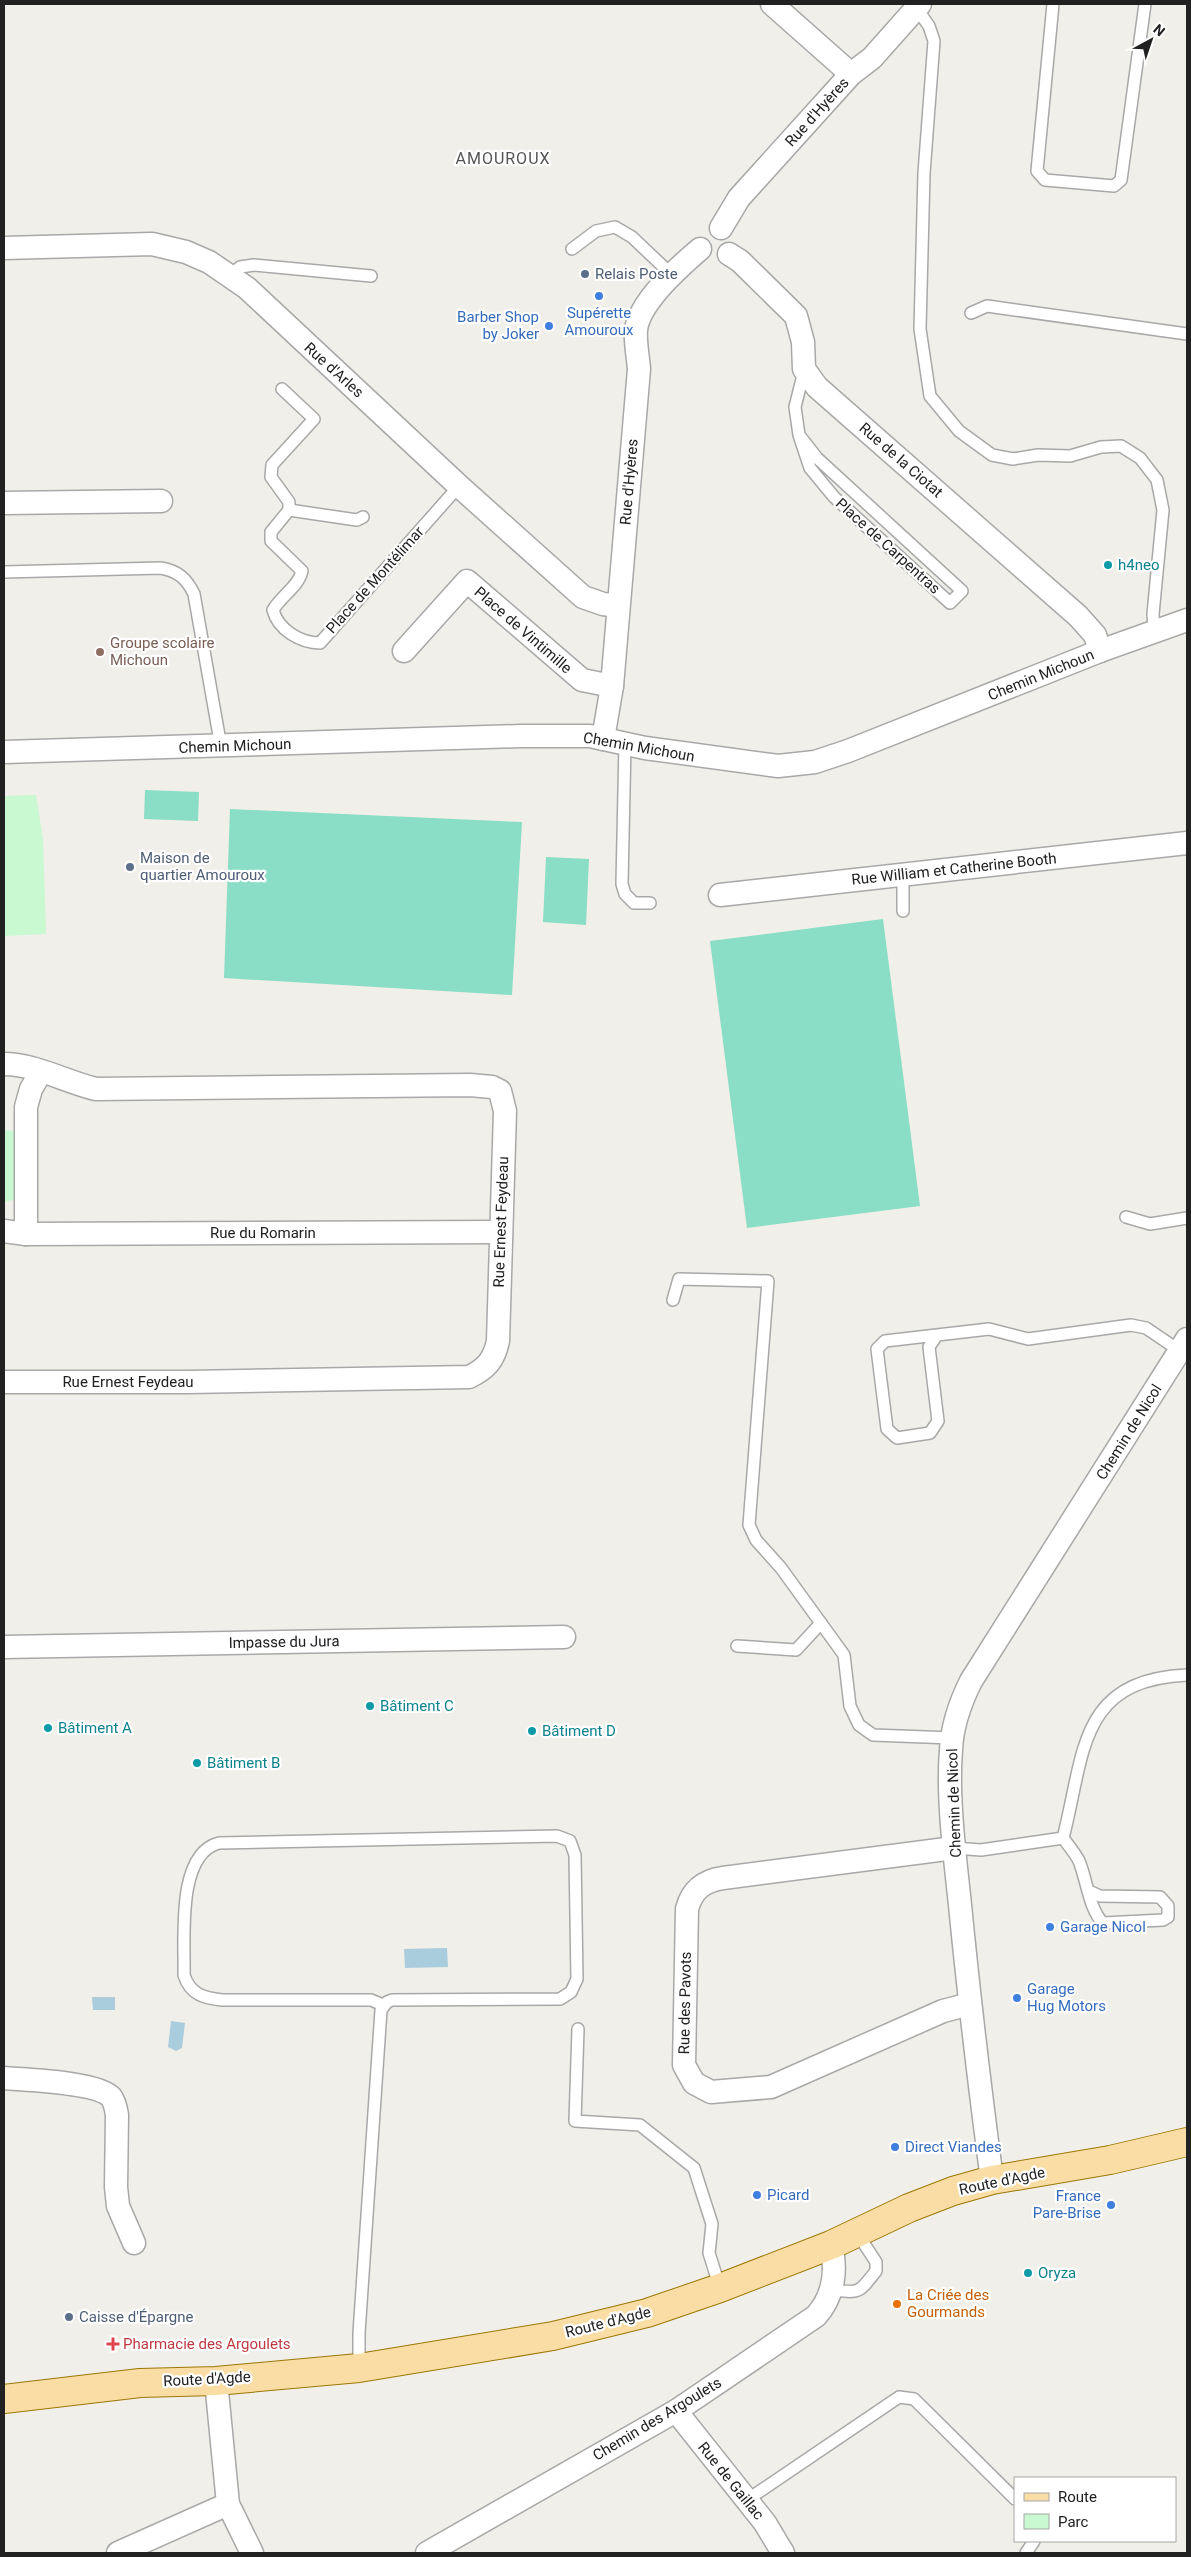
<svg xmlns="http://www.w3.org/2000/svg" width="1191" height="2557" viewBox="0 0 1191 2557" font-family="Roboto,sans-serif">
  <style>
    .park { fill: #c8f9d1 }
    .pitch { fill: #89dec5 }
    .water { fill: #aacdde }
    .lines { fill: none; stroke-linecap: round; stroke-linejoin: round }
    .lane-casing { stroke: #a8a8a8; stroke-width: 14 }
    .street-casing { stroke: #a8a8a8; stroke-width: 25 }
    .primary-casing { stroke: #9c7703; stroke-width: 30 }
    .lane { stroke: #fff; stroke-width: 11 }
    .street { stroke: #fff; stroke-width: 22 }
    .primary { stroke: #fadda5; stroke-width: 28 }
    .service-dot { fill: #5c6f8a; stroke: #fff; stroke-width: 2 }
    .shop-dot { fill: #3f7fe0; stroke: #fff; stroke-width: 2 }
    .culture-dot { fill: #0f9aa8; stroke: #fff; stroke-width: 2 }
    .education-dot { fill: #8d6e63; stroke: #fff; stroke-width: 2 }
    .food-dot { fill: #e8710a; stroke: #fff; stroke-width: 2 }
    .health-dot { fill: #e0444e; stroke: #fff; stroke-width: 2 }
    .labels { text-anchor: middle; stroke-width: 4.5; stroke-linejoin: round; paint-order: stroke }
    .street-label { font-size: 15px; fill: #212121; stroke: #fff }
    .service-label { font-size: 15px; fill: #4e5e75; stroke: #fff; text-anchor: start }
    .shop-label { font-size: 15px; fill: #366cbe; stroke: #fff; text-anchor: start }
    .culture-label { font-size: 15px; fill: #0d838f; stroke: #fff; text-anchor: start }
    .education-label { font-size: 15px; fill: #785e54; stroke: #fff; text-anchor: start }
    .food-label { font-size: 15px; fill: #c56008; stroke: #fff; text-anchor: start }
    .health-label { font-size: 15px; fill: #be3a42; stroke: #fff; text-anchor: start }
    .neighbourhood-label { font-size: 16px; letter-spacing: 1px; fill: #545454; stroke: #fff }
  </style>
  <rect width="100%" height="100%" fill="#f1efe9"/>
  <g class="park">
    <polygon points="36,795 43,839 46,934 4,936 4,796"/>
    <polygon points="19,1130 17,1199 4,1202 4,1131"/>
  </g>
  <g class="pitch">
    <polygon points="145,790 199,792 198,821 144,819"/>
    <polygon points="230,809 522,822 512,995 224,978"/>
    <polygon points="546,857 589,859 586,925 543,922"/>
    <polygon points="883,919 920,1206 747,1228 710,941"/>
  </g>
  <g class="water">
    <polygon points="447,1948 448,1967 405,1968 404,1949"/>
    <polygon points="92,1997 115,1997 115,2010 93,2010"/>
    <polygon points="171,2021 185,2023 182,2048 176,2051 168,2047"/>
  </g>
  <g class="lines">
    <g class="lane-casing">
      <g id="lane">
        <polyline points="1053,4 1037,171 1045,180 1114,186 1121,180 1145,4"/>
        <polyline points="917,9 929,26 934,41 924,173 920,329 930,396 959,431 992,455 1013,459 1038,455 1070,456 1101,447 1121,446 1140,458 1157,480 1163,510 1153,614 1154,633"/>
        <polyline points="572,249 596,231 615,227 632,237 673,276"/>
        <polyline points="230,275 240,267 254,265 371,276"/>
        <polyline points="971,313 987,306 1187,334"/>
        <path d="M282,389l32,30 -42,46 -1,12 18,25v8l-18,22v9l31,30c-3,15 -21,25 -29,39 5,20 28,33 47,33l139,-157"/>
        <polyline points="799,435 810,468 834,497 950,603 962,591 817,458 799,435 795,407 804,371"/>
        <polyline points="289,510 357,520 363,517"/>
        <path d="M4,572l157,-4c17,3 26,11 33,26l27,153"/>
        <polyline points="625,743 622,884 625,894 634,903 650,903"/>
        <polyline points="903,875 903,911"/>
        <polyline points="1126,1217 1150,1224 1187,1218"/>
        <polyline points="673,1300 679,1279 768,1281 749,1525 756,1540 781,1568 844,1655 850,1706 859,1725 873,1735 952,1738"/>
        <polyline points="937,1335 929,1347 938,1421 930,1433 897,1438 887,1429 877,1349 885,1341 989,1329 1028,1339 1131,1325 1146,1328 1180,1351"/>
        <polyline points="737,1646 796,1650 821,1623"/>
        <path d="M1063,1838c5,7 12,15 16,23 8,19 10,48 24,62l60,-3 5,-3v-11l-8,-9 -60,-1 -11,-5"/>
        <path d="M954,1848l27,2 82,-12c22,-85 15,-158 124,-163"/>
        <polyline points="578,2029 575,2121 640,2125 694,2168 712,2224 709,2253 720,2288"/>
        <path d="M831,2290c29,3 27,4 45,-19v-9l-19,-29"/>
        <path d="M359,2368v-35l22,-323 6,-8 5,-2 168,-1 11,-7 6,-13 -2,-124 -5,-14 -13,-5 -338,7c-43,11 -34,96 -35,132 6,19 19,23 38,25h149l12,5"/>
        <polyline points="747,2500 899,2397 914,2399 1015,2499"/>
        <polyline points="1026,2553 1034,2541"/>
      </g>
    </g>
    <g class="street-casing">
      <g id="street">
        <polyline points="772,4 851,74"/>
        <polyline points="721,228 739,198 851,74 872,58 920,4"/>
        <polyline points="4,248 152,244 186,252 209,262 247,288 459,486 583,597 603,604 618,606"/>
        <polyline points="729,254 740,261 796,316 803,342 804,369 817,387 1078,616 1095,635 1100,651"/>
        <polyline points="4,503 161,501"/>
        <polyline points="404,651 467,581 582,680 612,686"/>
        <path d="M603,739l9,-53 27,-317c-1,-13 -4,-26 -3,-39 3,-28 43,-63 64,-81"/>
        <polyline points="4,752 521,736 590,736 645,748 778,766 815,762 848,751 1100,651 1187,620"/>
        <polyline points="720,895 1187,843"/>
        <path d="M4,1064c31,0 62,18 92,25l374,-4 22,2 8,4 5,20 -7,230c-4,19 -12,28 -29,36l-281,5h-184"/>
        <polyline points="41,1072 31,1089 26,1107 26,1234 500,1232"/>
        <polyline points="4,1231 26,1234"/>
        <polyline points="4,1647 564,1637"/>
        <path d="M954,1848l-231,30c-20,3 -31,12 -36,31l-3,156 10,18 17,9 60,-5 172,-76 27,-7"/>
        <path d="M4,2078c22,2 93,4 107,19 4,5 5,12 6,18l-1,72 2,19 16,37"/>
        <path d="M992,2180c-12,-91 -23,-183 -32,-275 -5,-48 -13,-108 -9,-155 1,-25 9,-47 20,-69l216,-342"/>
        <polyline points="216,2381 228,2504 252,2553"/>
        <polyline points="676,2411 765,2523 783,2553"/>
        <polyline points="118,2553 228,2504"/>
        <path d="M427,2553l249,-142 140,-95c18,-20 21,-46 15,-71"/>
      </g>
    </g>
    <g class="primary-casing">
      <polyline id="primary" points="4,2399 140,2383 216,2381 359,2368 553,2336 647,2313 720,2288 831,2245 909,2208 953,2191 992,2180 1110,2160 1187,2142"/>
    </g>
    <use href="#lane" class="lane"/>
    <use href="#street" class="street"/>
    <use href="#primary" class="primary"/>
  </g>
  <g class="service-dot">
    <circle cx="585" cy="274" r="5"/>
    <circle cx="130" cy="867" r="5"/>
    <circle cx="69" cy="2317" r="5"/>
  </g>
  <g class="shop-dot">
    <circle cx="599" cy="296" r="5"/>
    <circle cx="549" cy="326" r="5"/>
    <circle cx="1050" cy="1927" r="5"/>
    <circle cx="1017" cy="1998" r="5"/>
    <circle cx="895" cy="2147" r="5"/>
    <circle cx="757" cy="2195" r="5"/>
    <circle cx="1111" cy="2205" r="5"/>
  </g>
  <g class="culture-dot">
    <circle cx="1108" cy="565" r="5"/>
    <circle cx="370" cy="1706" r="5"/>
    <circle cx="48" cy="1728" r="5"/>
    <circle cx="532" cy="1731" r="5"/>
    <circle cx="197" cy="1763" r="5"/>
    <circle cx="1028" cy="2273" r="5"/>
  </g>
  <circle class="education-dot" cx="100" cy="652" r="5"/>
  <circle class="food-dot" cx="897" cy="2304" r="5"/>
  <path class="health-dot" d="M110.5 2336.5h5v5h5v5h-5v5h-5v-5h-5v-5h5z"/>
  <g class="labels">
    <g class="street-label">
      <text transform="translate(817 112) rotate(-48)" y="5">Rue d'Hyères</text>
      <text transform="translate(334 370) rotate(42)" y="5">Rue d'Arles</text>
      <text transform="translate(901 460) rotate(41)" y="5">Rue de la Ciotat</text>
      <text transform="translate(629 482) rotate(-85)" y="5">Rue d'Hyères</text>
      <text transform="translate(888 546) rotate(42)" y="5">Place de Carpentras</text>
      <text transform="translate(375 580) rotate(-48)" y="5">Place de Montélimar</text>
      <text transform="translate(523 630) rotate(41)" y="5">Place de Vintimille</text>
      <text transform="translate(1041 675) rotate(-22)" y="5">Chemin Michoun</text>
      <text transform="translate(235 746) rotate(-2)" y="5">Chemin Michoun</text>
      <text transform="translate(639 747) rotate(10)" y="5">Chemin Michoun</text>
      <text transform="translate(954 869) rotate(-6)" y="5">Rue William et Catherine Booth</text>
      <text transform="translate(501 1222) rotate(-88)" y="5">Rue Ernest Feydeau</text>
      <text x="263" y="1238">Rue du Romarin</text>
      <text x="128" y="1387">Rue Ernest Feydeau</text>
      <text transform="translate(1129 1432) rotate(-58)" y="5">Chemin de Nicol</text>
      <text transform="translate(284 1642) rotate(-1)" y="5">Impasse du Jura</text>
      <text transform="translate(954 1803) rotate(-92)" y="5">Chemin de Nicol</text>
      <text transform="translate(685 2003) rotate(-89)" y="5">Rue des Pavots</text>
      <text transform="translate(1002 2181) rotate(-12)" y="5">Route d'Agde</text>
      <text transform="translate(608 2322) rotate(-14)" y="5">Route d'Agde</text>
      <text transform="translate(207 2379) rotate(-3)" y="5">Route d'Agde</text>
      <text transform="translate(657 2419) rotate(-31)" y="5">Chemin des Argoulets</text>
      <text transform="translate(731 2481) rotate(51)" y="5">Rue de Gaillac</text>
    </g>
    <g class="service-label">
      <text x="595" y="279">Relais Poste</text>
      <text x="140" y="863">Maison de<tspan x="140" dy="17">quartier Amouroux</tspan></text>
      <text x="79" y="2322">Caisse d'Épargne</text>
    </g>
    <g class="shop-label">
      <text x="599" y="318" text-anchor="middle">Supérette<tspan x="599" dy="17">Amouroux</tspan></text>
      <text x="539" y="322" text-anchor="end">Barber Shop<tspan x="539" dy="17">by Joker</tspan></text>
      <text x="1060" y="1932">Garage Nicol</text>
      <text x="1027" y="1994">Garage<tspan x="1027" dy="17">Hug Motors</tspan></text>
      <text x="905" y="2152">Direct Viandes</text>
      <text x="767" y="2200">Picard</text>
      <text x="1101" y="2201" text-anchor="end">France<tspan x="1101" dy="17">Pare-Brise</tspan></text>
    </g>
    <g class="culture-label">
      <text x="1118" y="570">h4neo</text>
      <text x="380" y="1711">Bâtiment C</text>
      <text x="58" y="1733">Bâtiment A</text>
      <text x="542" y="1736">Bâtiment D</text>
      <text x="207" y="1768">Bâtiment B</text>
      <text x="1038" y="2278">Oryza</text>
    </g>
    <g class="education-label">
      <text x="110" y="648">Groupe scolaire<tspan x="110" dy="17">Michoun</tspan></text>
    </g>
    <g class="food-label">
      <text x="907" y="2300">La Criée des<tspan x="907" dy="17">Gourmands</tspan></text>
    </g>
    <g class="health-label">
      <text x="123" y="2349">Pharmacie des Argoulets</text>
    </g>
    <g class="neighbourhood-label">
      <text x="503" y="164">AMOUROUX</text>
    </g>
  </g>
  <rect width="1191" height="2557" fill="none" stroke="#212121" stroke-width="10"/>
  <rect x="1014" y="2477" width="162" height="65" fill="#ffffff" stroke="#a6a6a6"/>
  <rect x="1024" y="2493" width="25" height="8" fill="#fadda5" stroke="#a6a6a6"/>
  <text x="1058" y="2502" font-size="15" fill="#212121">Route</text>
  <rect x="1024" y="2514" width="25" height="15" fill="#c8f9d1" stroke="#a6a6a6"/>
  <text x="1058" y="2527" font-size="15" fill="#212121">Parc</text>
  <g transform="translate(1151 40) rotate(40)" stroke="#ffffff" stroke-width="4" paint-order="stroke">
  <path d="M0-4L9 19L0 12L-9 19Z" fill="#212121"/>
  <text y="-8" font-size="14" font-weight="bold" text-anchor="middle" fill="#212121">N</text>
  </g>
</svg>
